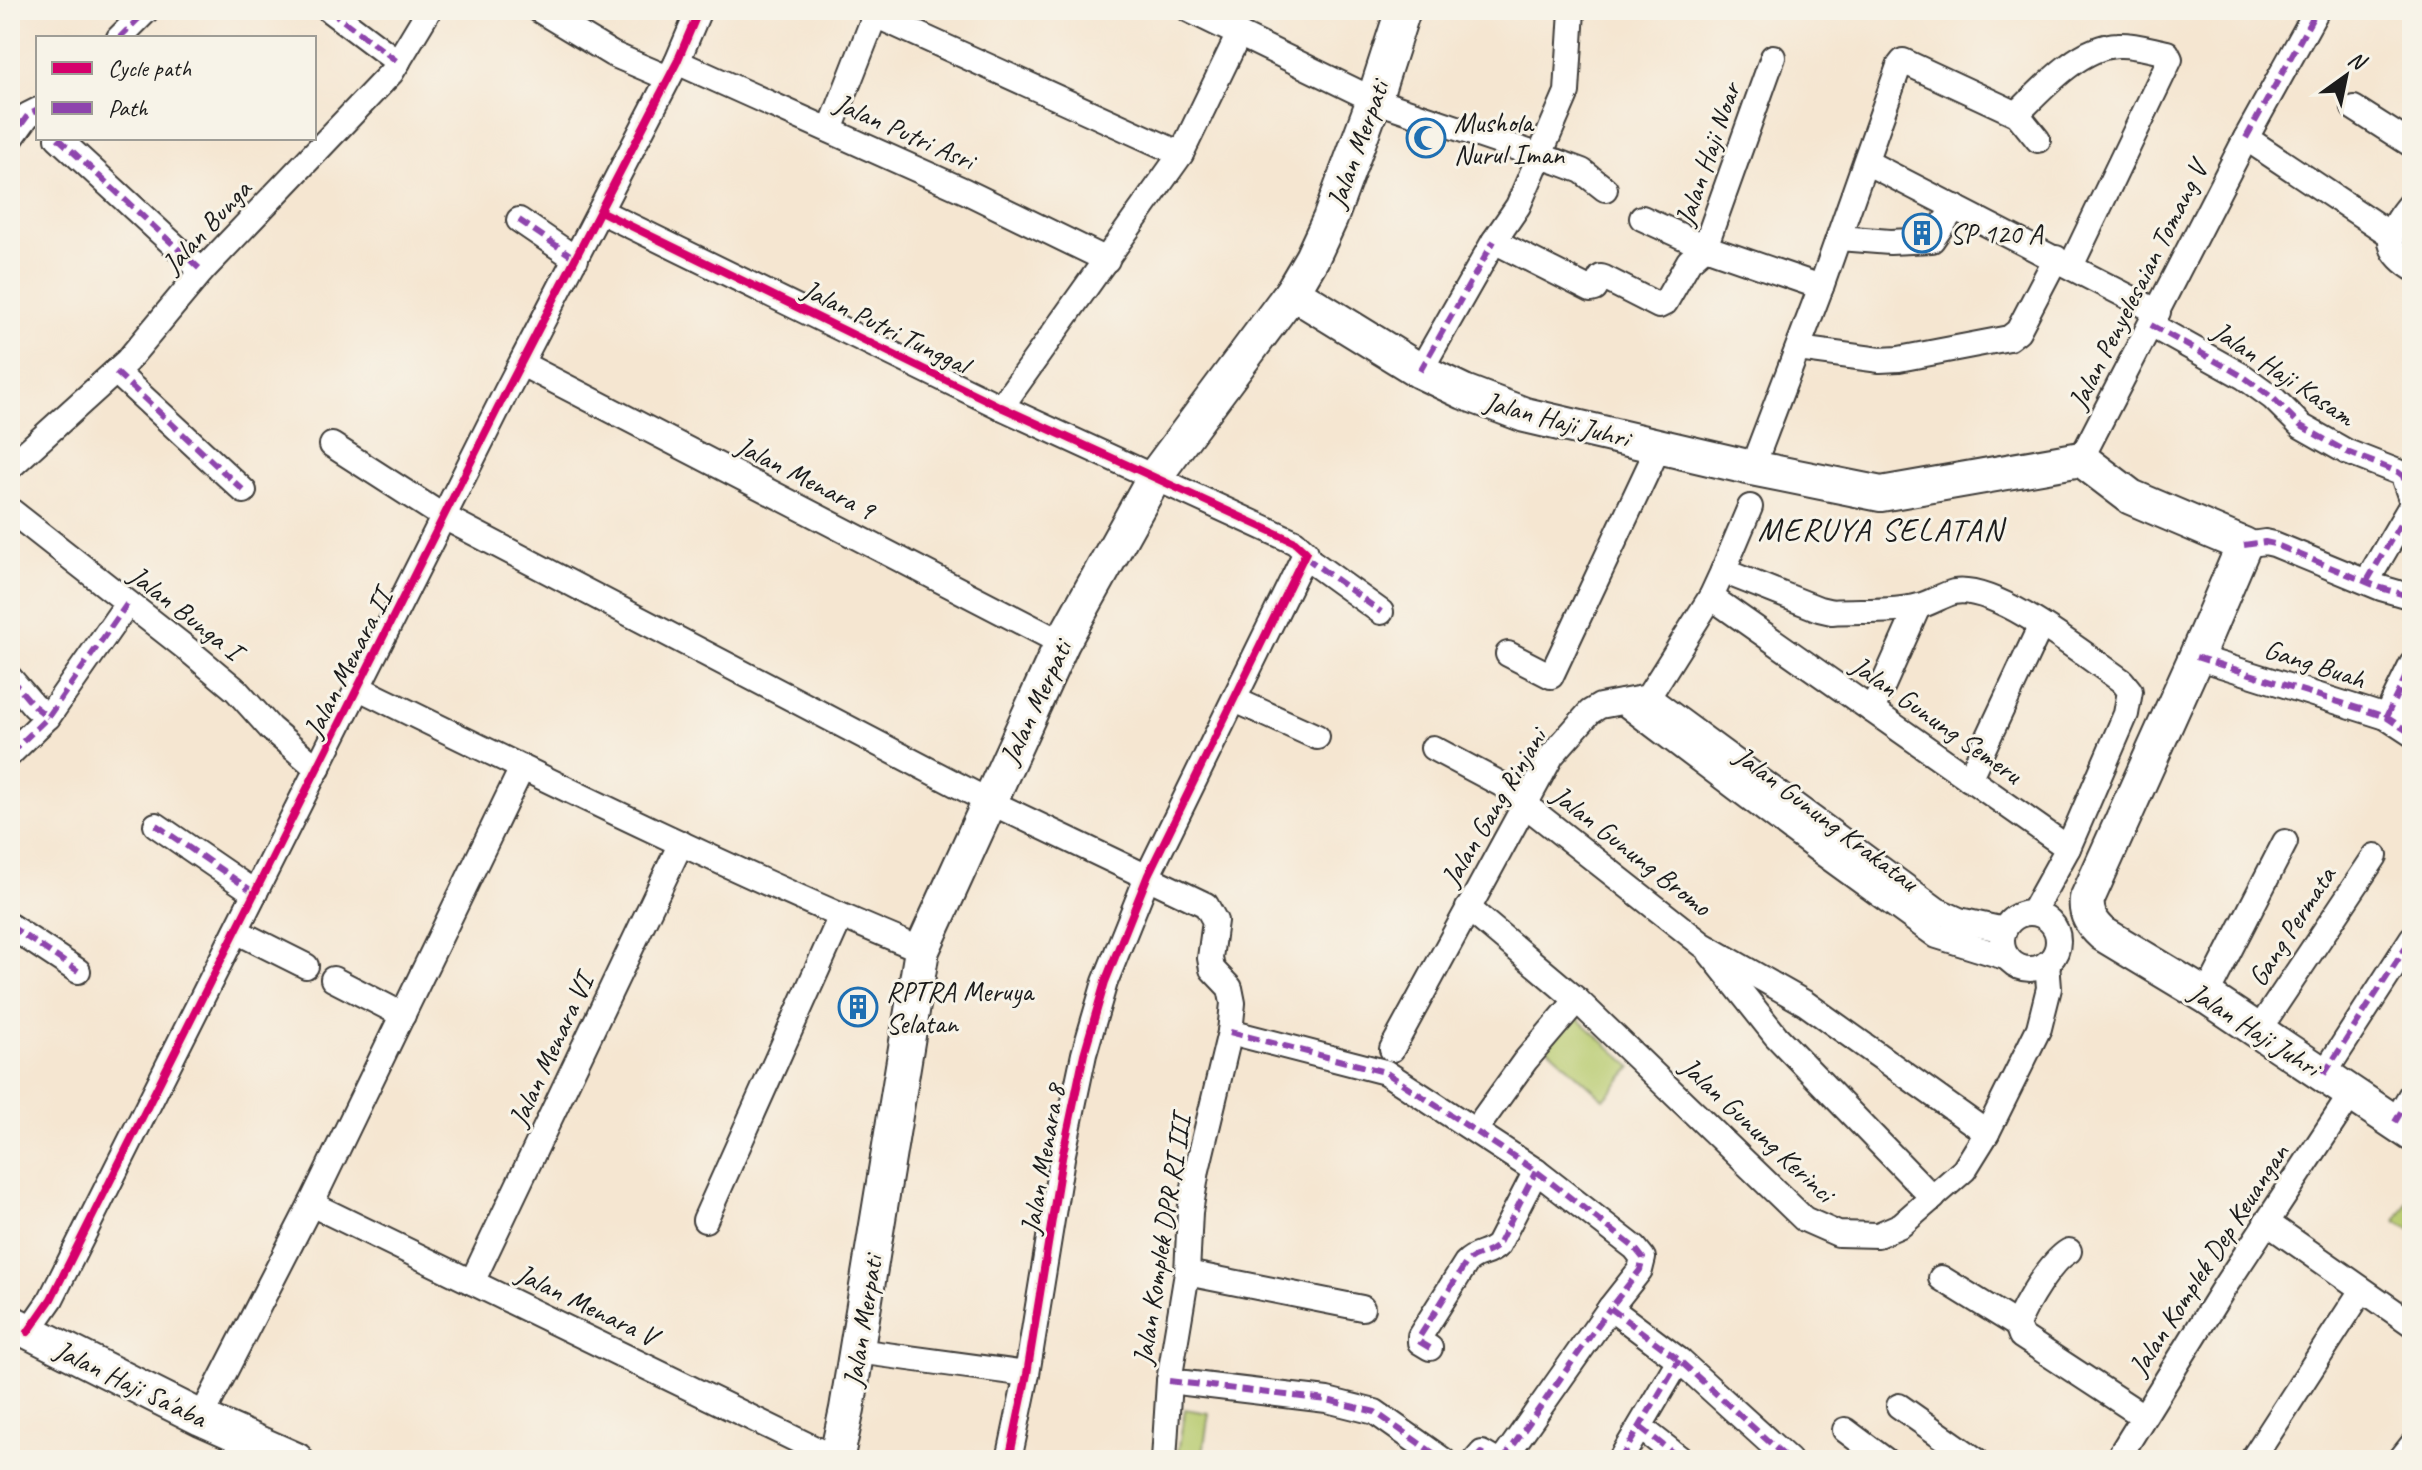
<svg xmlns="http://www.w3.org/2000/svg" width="2422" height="1470" viewBox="0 0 2422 1470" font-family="Caveat,sans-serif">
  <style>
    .green { fill: #b7ca6e; stroke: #6a7345; stroke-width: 2 }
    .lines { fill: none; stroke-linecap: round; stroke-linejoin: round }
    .street-casing { stroke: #3d3a37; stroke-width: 28 }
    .secondary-casing { stroke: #3d3a37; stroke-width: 38 }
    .street { stroke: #fff; stroke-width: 24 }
    .secondary { stroke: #fff; stroke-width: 34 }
    .quiet { stroke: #8e44ad; stroke-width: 6; stroke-dasharray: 12 6; stroke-linecap: butt }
    .cycleway-casing { stroke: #f7f3e8; stroke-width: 13 }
    .cycleway { stroke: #d6006c; stroke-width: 8 }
    .labels { text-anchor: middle; stroke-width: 6; stroke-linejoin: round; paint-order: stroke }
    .poi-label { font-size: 28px; fill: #1c1c1c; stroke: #f7f3e8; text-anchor: start }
    .street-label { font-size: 28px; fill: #1c1c1c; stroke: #f7f3e8 }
    .quarter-label { font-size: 32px; letter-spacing: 2px; fill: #1c1c1c; stroke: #f7f3e8 }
  </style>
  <rect width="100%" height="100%" fill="#f7f3e8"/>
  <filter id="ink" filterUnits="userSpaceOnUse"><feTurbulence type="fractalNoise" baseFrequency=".0125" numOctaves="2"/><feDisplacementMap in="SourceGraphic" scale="16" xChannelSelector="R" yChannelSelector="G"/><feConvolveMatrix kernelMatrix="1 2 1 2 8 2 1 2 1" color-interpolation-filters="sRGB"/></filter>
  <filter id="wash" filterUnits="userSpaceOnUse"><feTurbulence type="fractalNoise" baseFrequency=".006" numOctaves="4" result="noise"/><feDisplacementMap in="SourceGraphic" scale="32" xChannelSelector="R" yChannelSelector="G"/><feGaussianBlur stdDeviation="1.8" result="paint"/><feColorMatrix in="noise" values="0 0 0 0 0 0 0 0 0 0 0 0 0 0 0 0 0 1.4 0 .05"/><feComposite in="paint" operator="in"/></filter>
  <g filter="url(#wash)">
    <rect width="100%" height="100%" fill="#f5e6d1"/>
    <g class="green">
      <polygon points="1573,1014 1632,1067 1604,1099 1544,1045"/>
      <polygon points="2412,1193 2412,1230 2396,1221"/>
      <polygon points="1185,1409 1209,1413 1202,1460 1177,1458"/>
    </g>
  </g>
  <g filter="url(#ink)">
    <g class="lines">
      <g class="street-casing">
        <g id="street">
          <polyline points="329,10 398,62"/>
          <polyline points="539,10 612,54 668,78"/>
          <polyline points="1189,10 1374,100 1558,162 1582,171 1605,189"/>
          <polyline points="1572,10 1567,92 1518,206 1494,241 1591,290 1595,289 1601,277 1604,278 1659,306 1665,303 1689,261 1705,247"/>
          <polyline points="875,15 1181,154"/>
          <polyline points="119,38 147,10"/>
          <polyline points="1773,57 1705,247 1821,287"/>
          <polyline points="677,62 965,191 1107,260"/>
          <polyline points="2354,108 2412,145"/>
          <path d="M2017,114c25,-25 63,-68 101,-69 16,-1 33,5 49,8l3,6 -99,207"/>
          <polyline points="830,130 877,10"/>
          <polyline points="58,138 202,271"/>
          <polyline points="2246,138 2391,235"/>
          <polyline points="10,140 28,115 38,110"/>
          <polyline points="1866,162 2158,312"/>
          <path d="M2412,201c-22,26 -34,45 0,67"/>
          <polyline points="600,211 1001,407 1295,542 1306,552 1148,875 1105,982 1084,1054 1062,1158 1027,1374 1009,1460"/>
          <polyline points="1642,218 1705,247"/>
          <polyline points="519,220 576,259"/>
          <polyline points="1839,238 1890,242 1932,240 1955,207"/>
          <polyline points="2151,325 2244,377 2273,398 2301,426 2347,452 2398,472 2403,476 2412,502"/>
          <polyline points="1798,349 1880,360 1899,359 2009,338 2018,331 2056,258"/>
          <polyline points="522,364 1062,643"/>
          <polyline points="1420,371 1494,241"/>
          <polyline points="116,372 244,491"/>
          <polyline points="1001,407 1181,154 1239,34"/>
          <polyline points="332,445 444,517 988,801 1206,905 1215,921 1210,958 1212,969 1230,988 1233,1003 1230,1032 1197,1170 1190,1212 1187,1273 1169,1381 1164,1460"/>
          <polyline points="2081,459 2246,138 2317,10"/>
          <polyline points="10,467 127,361 202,271 391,73 429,10"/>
          <polyline points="1752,468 1821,287 1899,66 1903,61 2017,114 2038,140"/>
          <polyline points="10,510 187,649 236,690 270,728 318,769"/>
          <polyline points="2244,545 2265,542 2274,544 2381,588 2412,597"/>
          <polyline points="1305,557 1381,612"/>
          <polyline points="1723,571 1750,507"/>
          <polyline points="2367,581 2412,504"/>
          <polyline points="1711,597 2068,848 2032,913"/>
          <polyline points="1508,654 1551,676 1659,446"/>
          <polyline points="2196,657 2386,717 2412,734"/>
          <polyline points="10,678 34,706 48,717"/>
          <path d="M359,688c186,91 372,183 563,262"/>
          <polyline points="1648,697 1937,910 1959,920 2004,930"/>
          <polyline points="1235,700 1317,737"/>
          <polyline points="1623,702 1817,849 1937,936 2008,958"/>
          <polyline points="1872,710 1918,607"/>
          <polyline points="2386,717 2412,664"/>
          <polyline points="1433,748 1527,798"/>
          <polyline points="10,754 48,717 127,604"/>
          <polyline points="1969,779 2041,625"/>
          <polyline points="1524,804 1703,945 1805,1003 1987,1133"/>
          <polyline points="156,825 255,893"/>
          <polyline points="1468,908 1577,1000 1804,1219 1838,1234 1878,1235 1901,1225 1964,1170 1987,1133 2039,1028 2049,988 2047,963"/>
          <circle cx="2030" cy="941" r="28"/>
          <polyline points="10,926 78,971"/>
          <polyline points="236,931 306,966"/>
          <polyline points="1710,953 1776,1036 1933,1198"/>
          <polyline points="333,979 403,1015"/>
          <polyline points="2206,996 2285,842"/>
          <polyline points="2258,1031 2375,856"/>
          <polyline points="1230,1032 1385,1072 1536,1171 1635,1248 1643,1258 1640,1270 1610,1308 1679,1360 1789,1460"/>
          <path d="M1392,1049l160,-294 38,-43 10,-6 48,-9 63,-100 12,-26 96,38 13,3c26,-2 63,1 87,-6 12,-3 23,-11 35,-14 43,-8 132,64 168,89l8,10 -4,23 -58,134"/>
          <polyline points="2324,1074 2412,938"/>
          <polyline points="1484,1118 1525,1061 1577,1000"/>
          <polyline points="2395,1122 2412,1093"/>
          <polyline points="311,1204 836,1459"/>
          <polyline points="705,1220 841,916"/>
          <polyline points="2266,1222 2412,1324"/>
          <path d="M2069,1251c-19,11 -44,53 -52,74l4,11 122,80"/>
          <polyline points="1187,1273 1362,1308"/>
          <polyline points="1941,1278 2017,1325"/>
          <polyline points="472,1282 681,843"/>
          <polyline points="28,1332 51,1299 506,392 677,62 699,10"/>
          <path d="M1430,1348l-10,-6v-6l46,-73c10,-11 21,-7 32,-18l38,-74"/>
          <polyline points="857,1351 1027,1374"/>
          <polyline points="1169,1381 1327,1400 1375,1412 1443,1460"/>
          <polyline points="1899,1406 1976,1460"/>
          <polyline points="201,1418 311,1204 522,768"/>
          <polyline points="1640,1427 1682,1460"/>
          <polyline points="1845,1430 1885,1460"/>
          <polyline points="1476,1460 1482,1453 1494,1460"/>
          <polyline points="1503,1460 1610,1308"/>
          <polyline points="1620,1460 1679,1360"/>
          <polyline points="2117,1460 2225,1286 2352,1093"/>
          <polyline points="2252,1460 2362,1290"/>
          <polyline points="2400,1460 2412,1445"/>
        </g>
      </g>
      <g class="secondary-casing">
        <g id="secondary">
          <path d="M1292,292l128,79 44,21 61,23 227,53 129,26 200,-35 50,38 113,48 -48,112 -109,242c-2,15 5,25 16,35l103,62 206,138"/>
          <polyline points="10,1322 201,1418 296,1460"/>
          <polyline points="836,1460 847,1409 922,950 1062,643 1155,476 1292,292 1312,258 1330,219 1374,100 1403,10"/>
        </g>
      </g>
      <use href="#street" class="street"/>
      <use href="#secondary" class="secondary"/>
      <g class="quiet">
        <polyline points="329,10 398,62"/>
        <polyline points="119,38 147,10"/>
        <polyline points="58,138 202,271"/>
        <polyline points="2246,138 2317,10"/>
        <polyline points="10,140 28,115 38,110"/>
        <polyline points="519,220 576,259"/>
        <polyline points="2151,325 2244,377 2273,398 2301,426 2347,452 2398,472 2403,476 2412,502"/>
        <polyline points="1420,371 1494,241"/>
        <polyline points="116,372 244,491"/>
        <polyline points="2244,545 2265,542 2274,544 2381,588 2412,597"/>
        <polyline points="1305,557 1381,612"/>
        <polyline points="2367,581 2412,504"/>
        <polyline points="2196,657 2386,717 2412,734"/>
        <polyline points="10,678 34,706 48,717"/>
        <polyline points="2386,717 2412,664"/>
        <polyline points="10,754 48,717 127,604"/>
        <polyline points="156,825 255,893"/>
        <polyline points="10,926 78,971"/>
        <polyline points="1230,1032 1385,1072 1536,1171 1635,1248 1643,1258 1640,1270 1610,1308 1679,1360 1789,1460"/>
        <polyline points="2324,1074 2412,938"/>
        <polyline points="2395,1122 2412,1093"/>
        <path d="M1430,1348l-10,-6v-6l46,-73c10,-11 21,-7 32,-18l38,-74"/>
        <polyline points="1169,1381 1327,1400 1375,1412 1443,1460"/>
        <polyline points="1640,1427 1682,1460"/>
        <polyline points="1476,1460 1482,1453 1494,1460"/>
        <polyline points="1503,1460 1610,1308"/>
        <polyline points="1620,1460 1679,1360"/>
      </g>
      <g class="cycleway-casing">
        <g id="cycleway">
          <polyline points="600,211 1001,407 1295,542 1306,552 1148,875 1105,982 1084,1054 1062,1158 1027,1374 1009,1460"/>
          <polyline points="28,1332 51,1299 506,392 677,62 699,10"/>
        </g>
      </g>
      <use href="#cycleway" class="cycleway"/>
    </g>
  </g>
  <defs>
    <g id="mosque-ring" transform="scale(2)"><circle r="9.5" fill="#f7f3e8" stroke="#1f6fb2" stroke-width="1.5"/><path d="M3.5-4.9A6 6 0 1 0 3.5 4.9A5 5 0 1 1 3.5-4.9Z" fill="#1f6fb2"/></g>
    <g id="building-ring" transform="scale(2)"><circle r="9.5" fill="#f7f3e8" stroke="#1f6fb2" stroke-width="1.5"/><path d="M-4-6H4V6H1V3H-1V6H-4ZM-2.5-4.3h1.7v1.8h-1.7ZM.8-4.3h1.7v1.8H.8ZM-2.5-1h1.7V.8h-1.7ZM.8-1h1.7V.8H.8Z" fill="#1f6fb2"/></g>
  </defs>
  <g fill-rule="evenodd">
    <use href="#mosque-ring" x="1426" y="138"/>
    <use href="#building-ring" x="1922" y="233"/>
    <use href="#building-ring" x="858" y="1007"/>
  </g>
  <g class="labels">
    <g class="poi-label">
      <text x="1454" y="132">Mushola<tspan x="1454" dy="32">Nurul Iman</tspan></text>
      <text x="1950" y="243">SP 120 A</text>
      <text x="886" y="1001">RPTRA Meruya<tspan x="886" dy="32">Selatan</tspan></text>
    </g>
    <g class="street-label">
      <text transform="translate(905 131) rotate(24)" y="10">Jalan Putri Asri</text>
      <text transform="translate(1357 144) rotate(-70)" y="10">Jalan Merpati</text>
      <text transform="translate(1707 154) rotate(-71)" y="10">Jalan Haji Noar</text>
      <text transform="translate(206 226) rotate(-47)" y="10">Jalan Bunga</text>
      <text transform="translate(2137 285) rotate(-63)" y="10">Jalan Penyelesaian Tomang V</text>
      <text transform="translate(886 326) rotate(26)" y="10">Jalan Putri Tunggal</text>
      <text transform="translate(2284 373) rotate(34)" y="10">Jalan Haji Kasam</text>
      <text transform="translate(1557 419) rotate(15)" y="10">Jalan Haji Juhri</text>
      <text transform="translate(806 477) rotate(27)" y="10">Jalan Menara 9</text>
      <text transform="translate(186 612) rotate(38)" y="10">Jalan Bunga I</text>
      <text transform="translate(347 663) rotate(-63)" y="10">Jalan Menara II</text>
      <text transform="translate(2315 663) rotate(18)" y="10">Gang Buah</text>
      <text transform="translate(1035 702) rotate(-65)" y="10">Jalan Merpati</text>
      <text transform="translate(1937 719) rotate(35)" y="10">Jalan Gunung Semeru</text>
      <text transform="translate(1493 807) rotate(-59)" y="10">Jalan Gang Rinjani</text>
      <text transform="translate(1827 818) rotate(37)" y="10">Jalan Gunung Krakatau</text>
      <text transform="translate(1632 850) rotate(38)" y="10">Jalan Gunung Bromo</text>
      <text transform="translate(2291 926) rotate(-57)" y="10">Gang Permata</text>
      <text transform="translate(2255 1029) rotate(33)" y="10">Jalan Haji Juhri</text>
      <text transform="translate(550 1050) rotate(-65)" y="10">Jalan Menara VI</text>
      <text transform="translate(1758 1129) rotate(43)" y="10">Jalan Gunung Kerinci</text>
      <text transform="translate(1042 1159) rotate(-80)" y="10">Jalan Menara 8</text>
      <text transform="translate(1161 1240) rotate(-81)" y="10">Jalan Komplek DPR RI III</text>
      <text transform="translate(2208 1259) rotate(-57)" y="10">Jalan Komplek Dep Keuangan</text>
      <text transform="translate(587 1304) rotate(26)" y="10">Jalan Menara V</text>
      <text transform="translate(862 1321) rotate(-81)" y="10">Jalan Merpati</text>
      <text transform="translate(131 1383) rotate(26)" y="10">Jalan Haji Sa'aba</text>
    </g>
    <g class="quarter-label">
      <text x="1881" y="540">MERUYA SELATAN</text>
    </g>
  </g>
  <rect width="2422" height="1470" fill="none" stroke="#f7f3e8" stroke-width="40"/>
  <rect x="36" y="36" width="280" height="104" fill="#f7f3e8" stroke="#9f9d96" stroke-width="2"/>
  <rect x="52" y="62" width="40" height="12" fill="#d6006c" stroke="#9f9d96" stroke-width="2"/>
  <text x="108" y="76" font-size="24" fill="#1c1c1c">Cycle path</text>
  <rect x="52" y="102" width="40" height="12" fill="#8e44ad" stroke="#9f9d96" stroke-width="2"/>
  <text x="108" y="116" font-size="24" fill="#1c1c1c">Path</text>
  <g transform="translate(2346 76) rotate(33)" stroke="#f7f3e8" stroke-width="6" paint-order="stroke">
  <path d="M0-6L14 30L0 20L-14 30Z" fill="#1c1c1c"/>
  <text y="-12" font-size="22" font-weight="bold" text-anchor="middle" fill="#1c1c1c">N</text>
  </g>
</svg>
